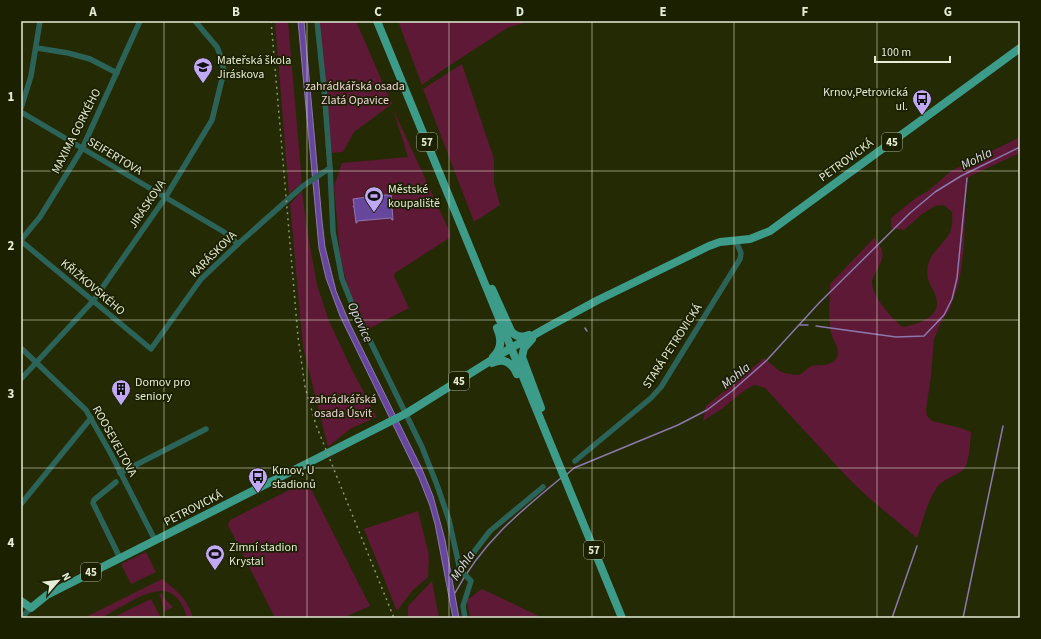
<svg xmlns="http://www.w3.org/2000/svg" width="1041" height="639" viewBox="0 0 1041 639" font-family="'Source Sans 3',sans-serif">
  <style>
    .green { fill: #5d1936 }
    .water { fill: #67469d; stroke: #8d78ae }
    .lines { fill: none; stroke-linecap: round; stroke-linejoin: round }
    .stream { stroke: #8d78ae; stroke-width: 1.5 }
    .minor { stroke: #2c6358; stroke-width: 5.5 }
    .primary { stroke: #3d9b89; stroke-width: 8 }
    .rail { stroke: #8e9476; stroke-width: 1.5; stroke-dasharray: 2 4; stroke-linecap: butt }
    .grid { fill: none; stroke: #e5ebd5; stroke-width: 1; stroke-opacity: 0.55 }
    .labels { text-anchor: middle; stroke-width: 3.5; stroke-linejoin: round; paint-order: stroke }
    .shield { fill: #1a2000; stroke: #a8ae95; stroke-width: 1 }
    .shield-label { font-size: 11px; font-weight: bold; fill: #e5ebd5 }
    .poi-label { font-size: 12px; fill: #e5ebd5; stroke: #1a2000; text-anchor: start }
    .park-label { font-size: 12px; fill: #f0d3db; stroke: #1a2000 }
    .street-label { font-size: 12px; fill: #e5ebd5; stroke: #1a2000 }
    .water-label { font-size: 13px; font-style: italic; fill: #dfd9f1; stroke: #1a2000 }
    .neatline { fill: none; stroke: #e5ebd5; stroke-width: 1.5 }
    .grid-label { font-size: 13px; text-anchor: middle; font-weight: bold; fill: #e5ebd5 }
  </style>
  <rect width="100%" height="100%" fill="#242a03"/>
  <g class="green">
    <polygon points="275,21 288,21 302,183 289,194"/>
    <polygon points="319,21 356,21 392,104 354,132 343,152 331,153"/>
    <polygon points="398,21 532,21 509,27 444,69 422,85"/>
    <polygon points="462,64 494,159 494,183 500,205 474,222 423,89"/>
    <polygon points="393,109 448,228 451,237 395,273 394,276 409,308 368,329 349,293 340,255 334,186 342,163 408,157"/>
    <path d="M1020,137v16l-50,23 -4,6 -2,64 -3,24 -3,16 -9,25 -7,9 -8,19 -3,37 -5,34 1,6 5,5 29,7 10,4c-1,10 -1,33 -9,39 -7,5 -18,8 -24,15 -11,15 -15,35 -21,52l-48,-40 -20,-19 -84,-91 -6,-2 -5,-1 -9,5 -22,18 -20,13 3,-15 58,-48c15,12 14,16 35,17 4,-2 9,-8 13,-9 8,-2 16,1 23,-6 8,-9 -2,-18 -4,-27 -3,-16 -1,-33 -1,-49l44,-46c12,14 10,19 2,34 -1,3 -4,6 -4,9 -1,14 20,38 31,46 10,-2 26,-6 32,-16 6,-12 -4,-22 -7,-32 -1,-3 -1,-9 0,-13 2,-16 23,-25 24,-42 1,-4 0,-8 0,-12l-8,-7 -9,1 -13,8 -18,16 -13,-2v-10l26,-21 11,-6 23,-20z"/>
    <polygon points="302,191 307,229 317,285 329,321 352,370 377,417 350,429 328,447 303,347 290,204"/>
    <polygon points="307,481 370,606 343,618 275,618 228,525 230,520"/>
    <polygon points="418,511 429,555 428,577 412,591 397,611 364,529"/>
    <polygon points="146,552 156,572 131,584 121,564"/>
    <path d="M162,579c14,11 26,20 31,39h-6c-13,-47 -46,-21 -74,-7 -4,3 -9,6 -13,7 -5,1 -11,0 -16,0z"/>
    <polygon points="432,581 439,618 408,618 408,606"/>
    <polygon points="482,589 543,618 470,618 467,600"/>
    <polygon points="162,593 163,597 173,607 164,612 161,598 159,595"/>
    <polygon points="151,599 161,618 112,618"/>
  </g>
  <g class="water">
    <polygon points="298,21 304,21 322,221 325,247 336,291 350,324 422,469 433,496 445,540 459,618 453,618 435,524 430,506 419,478 340,316 326,278 319,248"/>
    <polygon points="377,195 391,195 392,202 393,202 393,203 389,205 389,207 392,207 393,220 392,220 391,218 357,221 357,223 356,223 354,207 353,207 354,205 353,199 367,197 369,199 376,198"/>
  </g>
  <g class="lines">
    <g class="stream">
      <polyline points="800,325 808,325"/>
      <polyline points="816,326 896,337 924,336 944,315 952,299 957,278 967,178"/>
      <polyline points="585,328 587,331"/>
      <polyline points="566,475 574,468 678,425 707,410 732,391 767,360 819,303 910,213 935,192 961,176 1020,147"/>
      <path d="M455,593c27,-50 62,-79 106,-115"/>
      <polyline points="892,618 917,546"/>
      <polyline points="963,618 1003,426"/>
    </g>
    <g class="minor">
      <polyline points="317,21 324,88 330,168 333,232 342,279 352,304 422,447 437,485 449,520 460,570 471,581 463,606 465,618"/>
      <polyline points="37,48 68,53 90,59 117,73"/>
      <polyline points="21,108 31,76 40,21"/>
      <polyline points="21,112 224,232 238,244"/>
      <polyline points="21,240 40,217 82,149 140,21"/>
      <polyline points="21,241 151,349 201,279 238,244 303,186 330,168"/>
      <polyline points="21,348 86,410 111,454 155,540"/>
      <polyline points="21,379 93,301 165,198 212,120 224,71 221,57 217,47 195,21"/>
      <polyline points="575,461 651,398 661,387 740,259 741,253 736,241"/>
      <polyline points="120,473 206,429"/>
      <polyline points="116,482 94,500 93,503 120,558"/>
      <polyline points="21,504 91,418"/>
      <polyline points="460,570 490,531 543,487"/>
      <polyline points="21,618 31,608"/>
    </g>
    <g class="primary">
      <polyline points="377,21 622,618"/>
      <path d="M492,289l19,42c5,6 11,7 18,4"/>
      <polyline points="532,339 524,348 522,357 541,408"/>
      <path d="M493,357c9,-8 9,-18 4,-29"/>
      <path d="M492,363c12,-6 20,0 25,11"/>
      <polyline points="21,601 31,608 47,595 407,413 511,348 548,327 598,300 709,246 720,242 750,239 770,231 1020,48"/>
    </g>
    <polyline class="rail" points="271,21 298,337 305,387 316,425 394,618"/>
  </g>
  <path class="grid" d="M164,21v597M307,21v597M449,21v597M592,21v597M734,21v597M877,21v597M21,171h999M21,320h999M21,468h999"/>
  <defs>
    <g id="school-pin" transform="scale(1)"><path d="M0 17L-7.5 6A9.5 9.5 0 1 1 7.5 6Z" fill="#c0a8f4" stroke="#1a2000"/><path d="M0-5L7-2L0 1L-7-2ZM-4 1L0 2.5L4 1V4Q0 6-4 4Z" fill="#111"/></g>
    <g id="bus-pin" transform="scale(1)"><path d="M0 17L-7.5 6A9.5 9.5 0 1 1 7.5 6Z" fill="#c0a8f4" stroke="#1a2000"/><path d="M-5-6H5V4H4V6H2V4H-2V6H-4V4H-5ZM-3.5-4V0h7V-4ZM-3.5 1.2v1.5H-2V1.2ZM2 1.2v1.5H3.5V1.2Z" fill="#111"/></g>
    <g id="stadium-pin" transform="scale(1)"><path d="M0 17L-7.5 6A9.5 9.5 0 1 1 7.5 6Z" fill="#c0a8f4" stroke="#1a2000"/><path d="M0-5a6.5 5 0 1 0 0 10a6.5 5 0 1 0 0-10ZM-3.5-1.8h7v3.6h-7Z" fill="#111"/></g>
    <g id="building-pin" transform="scale(1)"><path d="M0 17L-7.5 6A9.5 9.5 0 1 1 7.5 6Z" fill="#c0a8f4" stroke="#1a2000"/><path d="M-4-6H4V6H1V3H-1V6H-4ZM-2.5-4.3h1.7v1.8h-1.7ZM.8-4.3h1.7v1.8H.8ZM-2.5-1h1.7V.8h-1.7ZM.8-1h1.7V.8H.8Z" fill="#111"/></g>
  </defs>
  <g fill-rule="evenodd">
    <use href="#school-pin" x="203" y="67"/>
    <use href="#bus-pin" x="922" y="99"/>
    <use href="#stadium-pin" x="374" y="196"/>
    <use href="#building-pin" x="121" y="389"/>
    <use href="#bus-pin" x="258" y="477"/>
    <use href="#stadium-pin" x="215" y="554"/>
  </g>
  <g class="labels">
    <g class="shield">
      <rect x="417" y="133" width="20" height="18" rx="3"/>
      <rect x="882" y="133" width="20" height="18" rx="3"/>
      <rect x="449" y="372" width="20" height="18" rx="3"/>
      <rect x="584" y="541" width="20" height="18" rx="3"/>
      <rect x="81" y="563" width="20" height="18" rx="3"/>
    </g>
    <g class="shield-label">
      <text x="427" y="146">57</text>
      <text x="892" y="146">45</text>
      <text x="459" y="385">45</text>
      <text x="594" y="554">57</text>
      <text x="91" y="576">45</text>
    </g>
    <g class="poi-label">
      <text x="217" y="64">Mateřská škola<tspan x="217" dy="14">Jiráskova</tspan></text>
      <text x="908" y="96" text-anchor="end">Krnov,Petrovická<tspan x="908" dy="14">ul.</tspan></text>
      <text x="388" y="193">Městské<tspan x="388" dy="14">koupaliště</tspan></text>
      <text x="135" y="386">Domov pro<tspan x="135" dy="14">seniory</tspan></text>
      <text x="272" y="474">Krnov, U<tspan x="272" dy="14">stadionů</tspan></text>
      <text x="229" y="551">Zimní stadion<tspan x="229" dy="14">Krystal</tspan></text>
    </g>
    <g class="park-label">
      <text x="355" y="90">zahrádkářská osada<tspan x="355" dy="14">Zlatá Opavice</tspan></text>
      <text x="343" y="403">zahrádkářská<tspan x="343" dy="14">osada Úsvit</tspan></text>
    </g>
    <g class="street-label">
      <text transform="translate(76 131) rotate(-63)" y="4">MAXIMA GORKÉHO</text>
      <text transform="translate(115 156) rotate(31)" y="4">SEIFERTOVA</text>
      <text transform="translate(846 160) rotate(-36)" y="4">PETROVICKÁ</text>
      <text transform="translate(147 204) rotate(-56)" y="4">JIRÁSKOVA</text>
      <text transform="translate(213 254) rotate(-45)" y="4">KARÁSKOVA</text>
      <text transform="translate(93 287) rotate(40)" y="4">KŘIŽKOVSKÉHO</text>
      <text transform="translate(672 346) rotate(-57)" y="4">STARÁ PETROVICKÁ</text>
      <text transform="translate(115 441) rotate(61)" y="4">ROOSEVELTOVA</text>
      <text transform="translate(193 508) rotate(-27)" y="4">PETROVICKÁ</text>
    </g>
    <g class="water-label">
      <text transform="translate(976 158) rotate(-26)" y="5">Mohla</text>
      <text transform="translate(361 322) rotate(65)" y="5">Opavice</text>
      <text transform="translate(735 375) rotate(-39)" y="5">Mohla</text>
      <text transform="translate(462 565) rotate(-56)" y="5">Mohla</text>
    </g>
  </g>
  <rect width="1041" height="639" fill="none" stroke="#1a2000" stroke-width="44"/>
  <g transform="translate(58 581) rotate(62)" stroke="#1a2000" stroke-width="3" paint-order="stroke">
  <path d="M0-3L7 15L0 10L-7 15Z" fill="#e5ebd5"/>
  <text y="-6" font-size="11" font-weight="bold" text-anchor="middle" fill="#e5ebd5">N</text>
  </g>
  <path d="M875 56v6h75v-6" fill="none" stroke="#e5ebd5" stroke-width="2"/>
  <text x="881" y="56" font-size="12" fill="#e5ebd5" stroke="#1a2000" stroke-width="3" paint-order="stroke">100 m</text>
  <rect x="22" y="22" width="997" height="595" class="neatline"/>
  <g class="grid-label">
    <text x="93" y="16">A</text>
    <text x="236" y="16">B</text>
    <text x="378" y="16">C</text>
    <text x="520" y="16">D</text>
    <text x="663" y="16">E</text>
    <text x="805" y="16">F</text>
    <text x="948" y="16">G</text>
    <text x="11" y="101">1</text>
    <text x="11" y="250">2</text>
    <text x="11" y="398">3</text>
    <text x="11" y="547">4</text>
  </g>
</svg>
